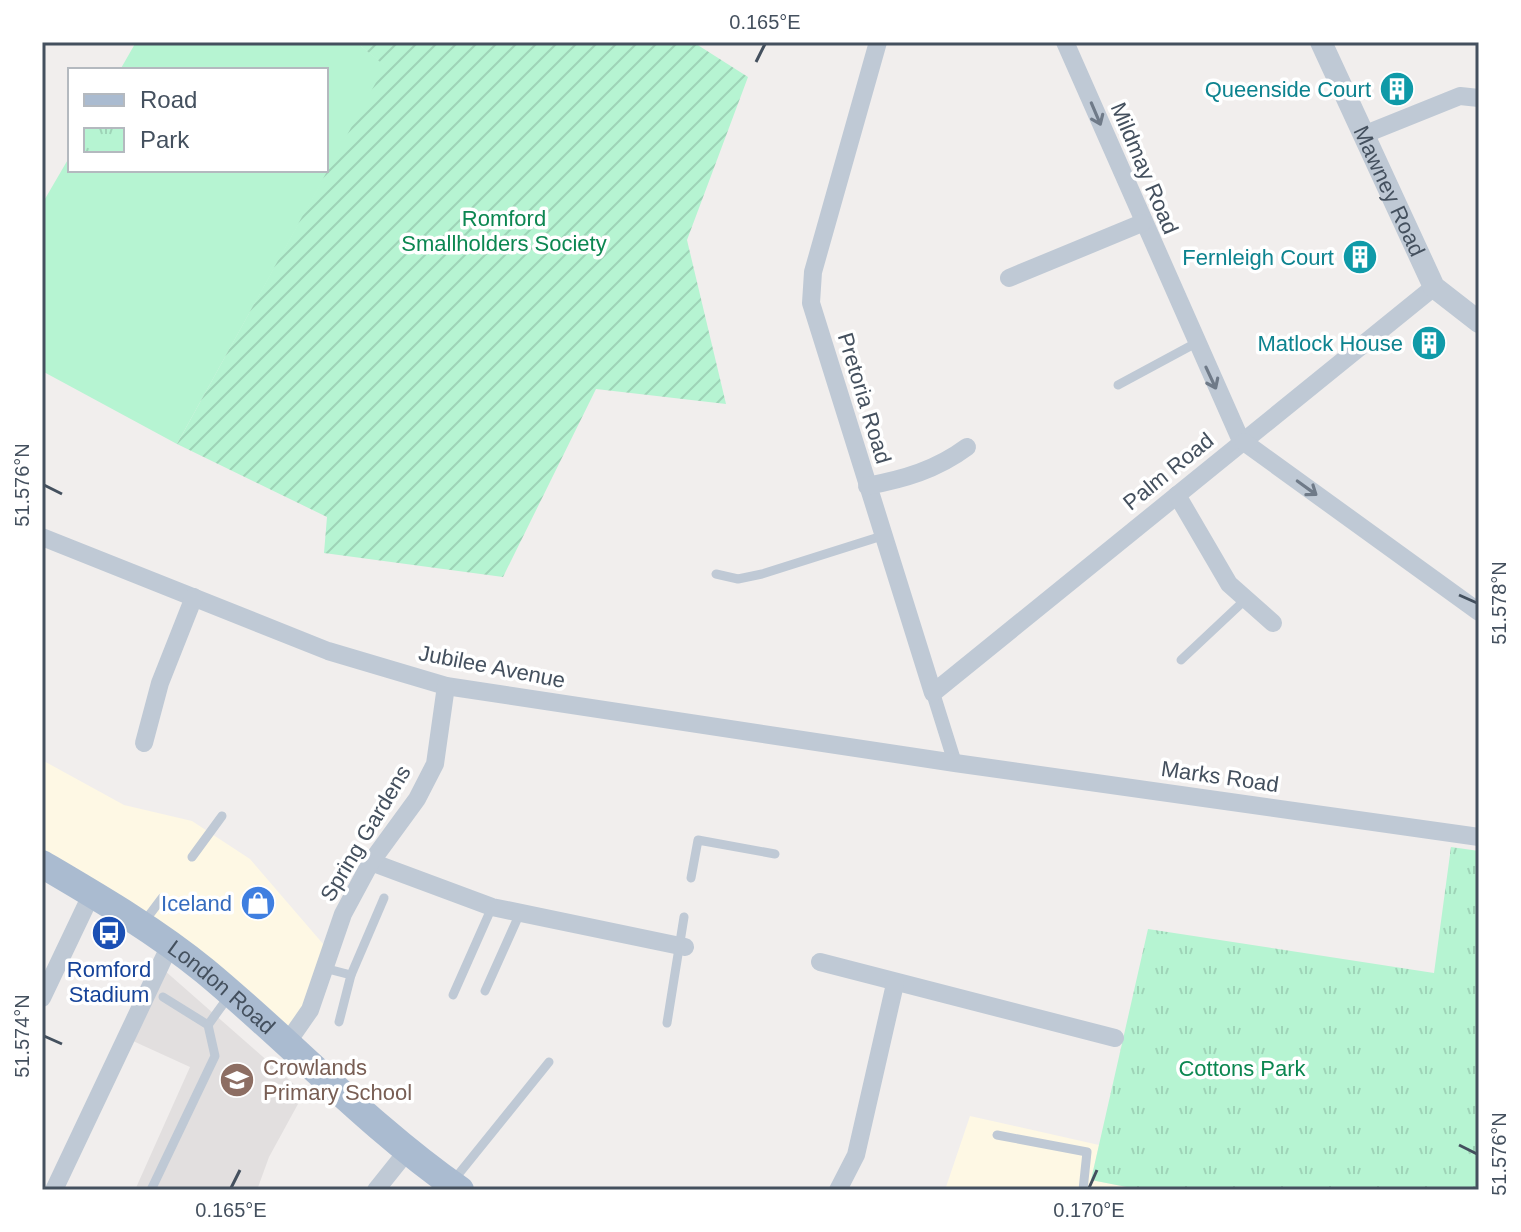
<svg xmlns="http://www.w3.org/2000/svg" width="1521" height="1232" viewBox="0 0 1521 1232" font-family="Helvetica,sans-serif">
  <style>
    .commercial { fill: #fef8e4 }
    .education { fill: #e2dfdf }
    .grass { fill: #b6f4d2 }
    .park { fill: url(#park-tufts) }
    .garden { fill: url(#garden-furrows) }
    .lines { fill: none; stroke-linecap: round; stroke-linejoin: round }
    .service { stroke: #bfc9d5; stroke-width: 9 }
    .pedestrian { stroke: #bfc9d5; stroke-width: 14 }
    .minor { stroke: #bfc9d5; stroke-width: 18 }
    .tertiary { stroke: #bfc9d5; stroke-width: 22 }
    .primary { stroke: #aabbd0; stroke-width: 28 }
    .oneway { stroke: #6f7a88 }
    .ticks { fill: none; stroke: #44505e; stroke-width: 3 }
    .labels { text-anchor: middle; stroke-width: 7; stroke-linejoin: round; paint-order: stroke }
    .culture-label { font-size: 22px; fill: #0d838f; stroke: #fff; text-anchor: end }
    .street-label { font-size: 22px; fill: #44505e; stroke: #fff }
    .park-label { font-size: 22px; fill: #0c8751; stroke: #fff }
    .shop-label { font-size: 22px; fill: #366cbe; stroke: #fff; text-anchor: end }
    .transit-label { font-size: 22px; fill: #164399; stroke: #fff }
    .education-label { font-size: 22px; fill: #785e54; stroke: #fff; text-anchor: start }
    .neatline { fill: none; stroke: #44505e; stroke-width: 3 }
    .ticks-label { font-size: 20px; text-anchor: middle; fill: #44505e }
  </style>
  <defs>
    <pattern id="park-tufts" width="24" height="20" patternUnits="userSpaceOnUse" patternTransform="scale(2)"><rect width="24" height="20" fill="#b6f4d2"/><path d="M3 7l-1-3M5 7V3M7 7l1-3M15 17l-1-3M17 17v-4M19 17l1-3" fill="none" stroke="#9ed3b7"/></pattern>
    <pattern id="garden-furrows" width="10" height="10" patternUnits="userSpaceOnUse" patternTransform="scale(2)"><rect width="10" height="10" fill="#b6f4d2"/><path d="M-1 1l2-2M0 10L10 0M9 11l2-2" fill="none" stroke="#9ed3b7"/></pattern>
  </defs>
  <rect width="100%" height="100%" fill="#f1eeed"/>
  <g class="commercial">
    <polygon points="42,760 124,805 192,821 250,859 330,952 287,1043 42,864"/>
    <polygon points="970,1116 1099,1145 1091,1180 1142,1190 945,1190"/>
  </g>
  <polygon class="education" points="164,970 304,1093 269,1157 257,1190 135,1190 190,1067 133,1041"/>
  <polygon class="grass" points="136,42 356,42 386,66 177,444 42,371 42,204 70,156 70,170 326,170 326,70 120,70"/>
  <polygon class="park" points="1451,847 1479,851 1479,1190 1142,1190 1091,1180 1148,929 1434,973"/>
  <polygon class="garden" points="356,42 693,42 748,77 687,240 726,404 596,389 503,577 324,553 327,517 177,444 385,66"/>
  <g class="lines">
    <g class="service">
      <polyline points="1118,385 1196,343"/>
      <polyline points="716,574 738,579 762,574 882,536"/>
      <polyline points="1181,660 1246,599"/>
      <polyline points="192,857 222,816"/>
      <polyline points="691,878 698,840 775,854"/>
      <polyline points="144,922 162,898"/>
      <polyline points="324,968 351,975 339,1022"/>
      <polyline points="351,975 384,898"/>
      <polyline points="485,991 520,913"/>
      <polyline points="453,995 492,907"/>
      <polyline points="163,997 208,1025 229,996"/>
      <polyline points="667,1023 684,917"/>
      <polyline points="997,1135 1087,1152 1083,1190"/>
      <polyline points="453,1181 549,1062"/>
      <polyline points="151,1190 215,1056 208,1025"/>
    </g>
    <polyline class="pedestrian" points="933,693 955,763"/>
    <g class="minor">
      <polyline points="878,42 813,272 811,303 933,693 1434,287"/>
      <polyline points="1065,42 1242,443"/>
      <polyline points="1363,135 1460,96 1479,98"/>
      <polyline points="1009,278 1142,223"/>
      <polyline points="1244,442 1479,612"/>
      <path d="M867,486c37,-7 69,-16 100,-39"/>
      <polyline points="1177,495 1229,584 1273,623"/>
      <polyline points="42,537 328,651 446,686 955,763 1479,837"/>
      <polyline points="144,743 160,683 194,597"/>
      <polyline points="371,862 492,907 685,947"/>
      <polyline points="820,962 1115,1038"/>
      <polyline points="42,998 92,893"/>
      <polyline points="287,1043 310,1010 343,914 371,862 417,799 435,764 446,686"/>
      <polyline points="54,1190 170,945"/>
      <polyline points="376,1190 408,1150"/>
      <polyline points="838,1190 856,1155 895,984"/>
    </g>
    <path class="tertiary" id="s1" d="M1321,42l113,245 45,35"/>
    <path class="primary" id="s2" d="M42,864c56,33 113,66 163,107 86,71 163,155 255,219"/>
  </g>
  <defs><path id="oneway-shaft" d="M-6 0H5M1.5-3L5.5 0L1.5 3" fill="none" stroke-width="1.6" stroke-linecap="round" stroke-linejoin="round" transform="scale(2)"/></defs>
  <g class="oneway">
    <use href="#oneway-shaft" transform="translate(1096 114) rotate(67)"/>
    <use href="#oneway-shaft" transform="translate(1211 378) rotate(65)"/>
    <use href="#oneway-shaft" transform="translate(1307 488) rotate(36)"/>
  </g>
  <path class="ticks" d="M756,62l9,-18M44,485l18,9M1459,595l18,8M44,1036l18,8M1459,1145l18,9M231,1188l9,-18M1089,1188l8,-18"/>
  <defs>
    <g id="building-disc" transform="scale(1.8)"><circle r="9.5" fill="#0f9aa8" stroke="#fff"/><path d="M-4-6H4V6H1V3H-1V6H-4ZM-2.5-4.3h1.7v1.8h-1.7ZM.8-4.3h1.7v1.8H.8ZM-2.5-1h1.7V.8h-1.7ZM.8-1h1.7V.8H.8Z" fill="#fff"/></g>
    <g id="shop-disc" transform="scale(1.8)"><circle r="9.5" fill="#3f7fe0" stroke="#fff"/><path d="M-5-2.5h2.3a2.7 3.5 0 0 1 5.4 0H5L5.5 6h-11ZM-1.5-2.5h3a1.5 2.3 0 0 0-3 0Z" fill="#fff"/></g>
    <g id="bus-disc" transform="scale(1.8)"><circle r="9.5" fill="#1a4fb4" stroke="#fff"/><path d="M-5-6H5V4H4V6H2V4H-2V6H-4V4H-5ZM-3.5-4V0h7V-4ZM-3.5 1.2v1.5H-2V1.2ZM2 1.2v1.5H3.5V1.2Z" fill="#fff"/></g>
    <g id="school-disc" transform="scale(1.8)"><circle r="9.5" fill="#8d6e63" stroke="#fff"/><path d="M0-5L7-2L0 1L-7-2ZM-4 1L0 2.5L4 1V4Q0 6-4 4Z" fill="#fff"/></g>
  </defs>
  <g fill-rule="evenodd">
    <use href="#building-disc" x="1397" y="89"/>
    <use href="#building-disc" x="1360" y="257"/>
    <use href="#building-disc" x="1429" y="343"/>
    <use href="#shop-disc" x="258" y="903"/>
    <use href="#bus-disc" x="109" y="933"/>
    <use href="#school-disc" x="237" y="1080"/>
  </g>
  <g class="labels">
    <g class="culture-label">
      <text x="1371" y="97">Queenside Court</text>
      <text x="1334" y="265">Fernleigh Court</text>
      <text x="1403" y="351">Matlock House</text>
    </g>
    <g class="street-label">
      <text transform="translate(1145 168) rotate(67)" y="8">Mildmay Road</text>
      <text dy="8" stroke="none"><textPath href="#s1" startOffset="164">Mawney Road</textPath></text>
      <text transform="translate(865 398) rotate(73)" y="8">Pretoria Road</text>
      <text transform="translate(1168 471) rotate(-39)" y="8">Palm Road</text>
      <text transform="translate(492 666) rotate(11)" y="8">Jubilee Avenue</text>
      <text transform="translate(1220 776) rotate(8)" y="8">Marks Road</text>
      <text transform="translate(365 833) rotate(-59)" y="8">Spring Gardens</text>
      <text dy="8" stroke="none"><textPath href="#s2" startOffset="218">London Road</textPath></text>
    </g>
    <g class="park-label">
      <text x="504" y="226">Romford<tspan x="504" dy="25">Smallholders Society</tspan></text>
      <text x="1242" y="1076">Cottons Park</text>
    </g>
    <g class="shop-label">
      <text x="232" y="911">Iceland</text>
    </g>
    <g class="transit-label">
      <text x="109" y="977">Romford<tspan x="109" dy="25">Stadium</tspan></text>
    </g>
    <g class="education-label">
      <text x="263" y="1075">Crowlands<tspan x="263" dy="25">Primary School</tspan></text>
    </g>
  </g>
  <rect width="1521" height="1232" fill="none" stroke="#ffffff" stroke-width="88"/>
  <rect x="68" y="68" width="260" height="104" fill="#ffffff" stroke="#b4b9bf" stroke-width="2"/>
  <rect x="84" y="94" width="40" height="12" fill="#aabbd0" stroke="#b4b9bf" stroke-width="2"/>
  <text x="140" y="108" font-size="24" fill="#44505e">Road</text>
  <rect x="84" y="128" width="40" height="24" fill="url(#park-tufts)" stroke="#b4b9bf" stroke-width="2"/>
  <text x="140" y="148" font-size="24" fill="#44505e">Park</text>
  <rect x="44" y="44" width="1433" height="1144" class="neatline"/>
  <g class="ticks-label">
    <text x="765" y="29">0.165°E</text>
    <text transform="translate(22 485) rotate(-90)" y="7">51.576°N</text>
    <text transform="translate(1499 603) rotate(-90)" y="7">51.578°N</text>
    <text transform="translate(22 1036) rotate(-90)" y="7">51.574°N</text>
    <text transform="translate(1499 1154) rotate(-90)" y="7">51.576°N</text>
    <text x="231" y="1217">0.165°E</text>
    <text x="1089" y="1217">0.170°E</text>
  </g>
</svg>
